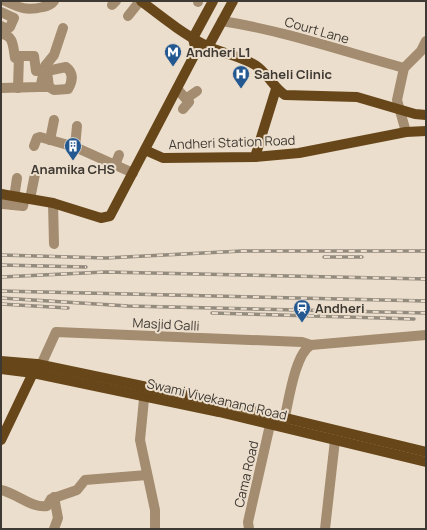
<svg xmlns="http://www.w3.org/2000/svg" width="427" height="530" viewBox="0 0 427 530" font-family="Manrope,sans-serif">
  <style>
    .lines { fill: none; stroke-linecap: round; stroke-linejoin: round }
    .minor { stroke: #a38c6f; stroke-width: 10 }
    .major { stroke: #67471a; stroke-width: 10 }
    .rail-casing { stroke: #948b7f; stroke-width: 3.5 }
    .rail { stroke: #ecdecd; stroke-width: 2; stroke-dasharray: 6; stroke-linecap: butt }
    .labels { text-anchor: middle; stroke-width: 4; stroke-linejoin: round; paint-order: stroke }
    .street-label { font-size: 13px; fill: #3e3932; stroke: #ecdecd }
    .poi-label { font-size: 13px; font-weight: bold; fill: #3e3932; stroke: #ecdecd; text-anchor: start }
  </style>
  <rect width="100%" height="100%" fill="#ecdecd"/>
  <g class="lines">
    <g class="minor">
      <path d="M5,1c15,7 21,10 38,6 5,-1 8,-2 11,-6"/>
      <polyline points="198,2 198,1"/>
      <polyline points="112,5 116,1"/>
      <polyline points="1,12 14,18 10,27 7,29 1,26"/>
      <polyline points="128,16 140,1"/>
      <path d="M222,21c63,10 120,30 182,47"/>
      <path d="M1,34c13,1 12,13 14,24"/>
      <path d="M39,87h10l5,3 14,-1c5,-8 6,-16 -2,-22l-19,4 2,16"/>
      <polyline points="1,88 39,87 41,84 45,66 54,55 63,28"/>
      <polyline points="18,88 19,56 34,56 36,71 44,70"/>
      <polyline points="177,89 189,102 183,109"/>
      <polyline points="187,98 197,91"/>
      <polyline points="406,132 397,100 404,68 421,51 426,41"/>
      <polyline points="50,140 54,120"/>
      <polyline points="34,146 37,138 40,137 75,147 133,173"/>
      <polyline points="75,147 77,126"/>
      <polyline points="115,165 119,155"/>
      <polyline points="2,194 1,203 3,204 23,206 25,198"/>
      <polyline points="30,199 35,174"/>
      <polyline points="53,203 54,244"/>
      <polyline points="13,205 17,178"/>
      <polyline points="41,365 56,332 302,342 311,345"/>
      <polyline points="145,389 140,440 155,510 155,529"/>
      <path d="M283,425c5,-18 11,-71 28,-80l115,-10"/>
      <path d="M1,490c15,3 32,19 46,16l4,-7 26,-9 8,-10 62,-5"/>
      <polyline points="54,497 58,518 54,529"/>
      <polyline points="249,529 248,522 272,416"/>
      <polyline points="325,529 335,440"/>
    </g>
    <g class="major">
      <path d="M141,1c21,16 42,33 66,45 14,7 40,12 51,21 11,9 16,21 27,28l72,2 58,17 11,1"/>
      <polyline points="203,49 208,47 233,1"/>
      <polyline points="145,150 163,158 255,157 299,153 406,132 426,131"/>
      <polyline points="255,157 276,89"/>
      <polyline points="1,194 53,203 101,218 110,216 196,52 193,38 213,1"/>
      <polyline points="1,361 37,364 219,402 426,452"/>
      <polyline points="1,369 33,373 219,412 426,462"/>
      <polyline points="1,440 33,373"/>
    </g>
    <g class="rail-casing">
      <g id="rail">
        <polyline points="1,255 106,258 242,251 426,251"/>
        <polyline points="324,257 362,257"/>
        <polyline points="1,265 86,267"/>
        <polyline points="1,277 105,272 426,279"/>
        <polyline points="1,291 426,301"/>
        <polyline points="1,298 128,306 426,313"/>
        <polyline points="1,304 68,308"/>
        <polyline points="212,313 414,319"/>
      </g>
    </g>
    <use href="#rail" class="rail"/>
  </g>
  <defs>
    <g id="metro-pin" transform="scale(0.9)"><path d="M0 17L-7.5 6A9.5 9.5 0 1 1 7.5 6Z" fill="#235891" stroke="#ecdecd"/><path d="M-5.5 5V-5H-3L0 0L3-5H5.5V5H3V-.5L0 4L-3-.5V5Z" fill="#fff"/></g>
    <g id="hospital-pin" transform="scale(0.9)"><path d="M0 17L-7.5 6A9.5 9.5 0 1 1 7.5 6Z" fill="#235891" stroke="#ecdecd"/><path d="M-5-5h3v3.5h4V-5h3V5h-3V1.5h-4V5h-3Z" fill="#fff"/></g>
    <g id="building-pin" transform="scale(0.9)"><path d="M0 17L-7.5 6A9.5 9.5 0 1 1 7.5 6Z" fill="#235891" stroke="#ecdecd"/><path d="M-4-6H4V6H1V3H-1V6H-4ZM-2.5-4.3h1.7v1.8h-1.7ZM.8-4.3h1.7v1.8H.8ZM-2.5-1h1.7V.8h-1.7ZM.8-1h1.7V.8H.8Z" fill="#fff"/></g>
    <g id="station-pin" transform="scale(0.9)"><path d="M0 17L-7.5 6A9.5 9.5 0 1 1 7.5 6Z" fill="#235891" stroke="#ecdecd"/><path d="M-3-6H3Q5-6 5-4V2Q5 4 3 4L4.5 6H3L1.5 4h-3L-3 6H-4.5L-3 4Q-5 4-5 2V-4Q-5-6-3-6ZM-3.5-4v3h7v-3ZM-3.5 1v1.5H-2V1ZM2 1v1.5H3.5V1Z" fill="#fff"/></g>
  </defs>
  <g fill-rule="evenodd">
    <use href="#metro-pin" x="173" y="52"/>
    <use href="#hospital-pin" x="241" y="74"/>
    <use href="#building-pin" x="73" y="146"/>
    <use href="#station-pin" x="302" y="308"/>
  </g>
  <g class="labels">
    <g class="street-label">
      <text transform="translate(317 30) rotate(16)" y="5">Court Lane</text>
      <text transform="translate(232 142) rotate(-2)" y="5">Andheri Station Road</text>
      <text transform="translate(166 324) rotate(3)" y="5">Masjid Galli</text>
      <text transform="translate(217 399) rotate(13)" y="5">Swami Vivekanand Road</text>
      <text transform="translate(246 474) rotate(-77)" y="5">Cama Road</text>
    </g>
    <g class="poi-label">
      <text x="186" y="57">Andheri L1</text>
      <text x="254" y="79">Saheli Clinic</text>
      <text x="73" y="174" text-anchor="middle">Anamika CHS</text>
      <text x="315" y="313">Andheri</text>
    </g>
  </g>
  <rect width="427" height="530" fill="none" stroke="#3e3932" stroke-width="4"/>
</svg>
